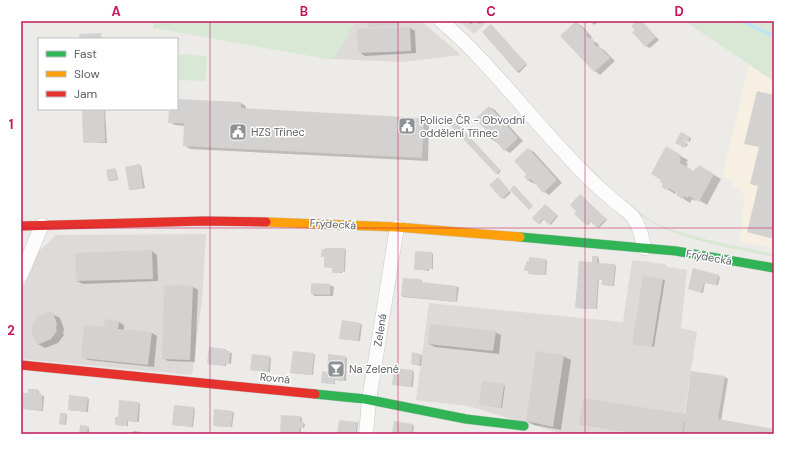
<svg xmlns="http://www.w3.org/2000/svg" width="795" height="455" viewBox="0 0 795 455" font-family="'DM Sans',sans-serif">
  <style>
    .commercial { fill: #f6efe2 }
    .industrial { fill: #dddad8 }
    .green { fill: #d8e8d4 }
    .shadow { fill: #0003 }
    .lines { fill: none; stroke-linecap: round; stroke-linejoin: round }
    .stream { stroke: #bde5f7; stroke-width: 3.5 }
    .building { fill: #d4d2d1 }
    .street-casing { stroke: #c9c9c8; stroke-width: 15 }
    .fast-casing { stroke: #c7c8c7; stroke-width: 10 }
    .slow-casing { stroke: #c7c8c7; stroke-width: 10 }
    .jam-casing { stroke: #c7c8c7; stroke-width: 10 }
    .street { stroke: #fcfcfc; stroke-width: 14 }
    .fast { stroke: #30b455; stroke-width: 9 }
    .slow { stroke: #ff9f0a; stroke-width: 9 }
    .jam { stroke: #e5322d; stroke-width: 9 }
    .grid { fill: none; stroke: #c2185b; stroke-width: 1; stroke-opacity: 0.55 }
    .labels { text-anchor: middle; stroke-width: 3; stroke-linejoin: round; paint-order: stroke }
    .poi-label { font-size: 11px; fill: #5d6266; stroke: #fff; text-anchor: start }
    .street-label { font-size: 11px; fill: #5d6266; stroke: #fff }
    .neatline { fill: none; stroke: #c2185b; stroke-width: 1.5 }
    .grid-label { font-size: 13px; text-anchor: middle; font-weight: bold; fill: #c2185b }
  </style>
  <rect width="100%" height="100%" fill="#edebe8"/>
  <polygon class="commercial" points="749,66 774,81 774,248 739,241 745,198 740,189 733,186 734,180 722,177"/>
  <g class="industrial">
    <polygon points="350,21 421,21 461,55 403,62 332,59"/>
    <polygon points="459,21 488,21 474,34"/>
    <polygon points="206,234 202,300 192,375 21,359 21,292 37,253 56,235"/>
    <polygon points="632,260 665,264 668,267 687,270 681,328 697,332 681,434 563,434 468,406 416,400 429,303 623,322"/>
  </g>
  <g class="green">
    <polygon points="153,21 356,21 333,60 153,28"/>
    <polygon points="685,21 774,21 774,81 686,22"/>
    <polygon points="177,54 207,56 205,81 177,80"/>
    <path d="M584,161l36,36 32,24 14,7 43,12 65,14v3c-48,-10 -100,-17 -141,-46 -15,-11 -33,-31 -47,-44z"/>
  </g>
  <g class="shadow">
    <polygon points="466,21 474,21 471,24"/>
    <polygon points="475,21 483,21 480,24"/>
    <polygon points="590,21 599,21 594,25"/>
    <polygon points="638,21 641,21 646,26 659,40 650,48 646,46 636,30"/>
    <polygon points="577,23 582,26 592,37 590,39 597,43 599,45 599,47 604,50 615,61 600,75 595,71"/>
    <polygon points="492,26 527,65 519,73 517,72"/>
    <polygon points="410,28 415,31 416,53 365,56 359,52"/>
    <polygon points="177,100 241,103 246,106 246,110 424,119 429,122 428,161 190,149 184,145 185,126 175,125 169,122 170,109 177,109"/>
    <polygon points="489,107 495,110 523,141 510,153 505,150 497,141 496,142 490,138 489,132"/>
    <polygon points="83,109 105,109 107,143 84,142"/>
    <polygon points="457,124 501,171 498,174 496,173"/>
    <polygon points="681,133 691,138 690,142 681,138 688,144 686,147 676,142"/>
    <polygon points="666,148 688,160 686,163 688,164 686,168 694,172 700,167 721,179 707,205 697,199 695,201 692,199 690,203 678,195 679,193 676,192 675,194 662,186 664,183"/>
    <polygon points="528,149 534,152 562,183 549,195 544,192 535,183 535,184 529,181 525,177 528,174"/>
    <polygon points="139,166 141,166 145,188 131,190 130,189"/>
    <polygon points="115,169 116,170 118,180 110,181 108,180"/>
    <polygon points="499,179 511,193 504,199 503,198"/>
    <polygon points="581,195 607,220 599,228 591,221 588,225 586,224"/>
    <polygon points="547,206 558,216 551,225 544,219 540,224 539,223"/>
    <polygon points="345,249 346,250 345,272 342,271 342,273 335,273 333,272 333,268 325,267"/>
    <polygon points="152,251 157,255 158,281 83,284 77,281"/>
    <polygon points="432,253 433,254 433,269 429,269 429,271 415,269"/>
    <polygon points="598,257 599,258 599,264 616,266 614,286 604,285 603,284 603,280 599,279 597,309 578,308 593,263"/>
    <polygon points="546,260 547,261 546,275 530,274"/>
    <polygon points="644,276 665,280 654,347 634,344"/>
    <polygon points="718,276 720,277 718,285 705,283 703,293 691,289"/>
    <polygon points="404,279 421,280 422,281 422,283 457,287 459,287 457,302 403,297 402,296"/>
    <polygon points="330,285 334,287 333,296 315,296 312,294"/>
    <polygon points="193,287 198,290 195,362 168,361 163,358"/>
    <polygon points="52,314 60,318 64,329 63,333 64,335 58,343 45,348 38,344"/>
    <polygon points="119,322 124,325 124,330 152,333 157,336 154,367 88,360 82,357 105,328"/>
    <polygon points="361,324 362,325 360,341 342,339"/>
    <polygon points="495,332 501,335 499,354 435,347 429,344"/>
    <polygon points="226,350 228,352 232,353 231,364 226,363 226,366 208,364"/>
    <polygon points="314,354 315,355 313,375 291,373"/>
    <polygon points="329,355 347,358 346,381 335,380 335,384 324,383 328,373"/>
    <polygon points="420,355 422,355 421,366 412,364"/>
    <polygon points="563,356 571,360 561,430 534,425 527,421"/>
    <polygon points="270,357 271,358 270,372 251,370"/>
    <polygon points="395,369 414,372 413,387 395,385"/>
    <polygon points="725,377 728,379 721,421 774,430 774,434 641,434 580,424 686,416"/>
    <polygon points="483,382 505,386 502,408 480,404"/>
    <polygon points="37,390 39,391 39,395 44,396 43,411 24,409 29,394"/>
    <polygon points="87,398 89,399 88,412 69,410"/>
    <polygon points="139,403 140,404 139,422 128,421 128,426 117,425 119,418"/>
    <polygon points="193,408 195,409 193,427 175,425"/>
    <polygon points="232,412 234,413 232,427 215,426"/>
    <polygon points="66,414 67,415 66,425 61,424"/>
    <polygon points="301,417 302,418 302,423 305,424 304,428 301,427 301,434 281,434"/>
    <polygon points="357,422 358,423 357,434 338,434"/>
    <polygon points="412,425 414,426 413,434 393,434"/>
    <polygon points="88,427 89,428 89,434 80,434"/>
    <polygon points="133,431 142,432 143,434 133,434"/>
  </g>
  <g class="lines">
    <polyline class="stream" points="742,21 774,36"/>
  </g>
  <g class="building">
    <polygon points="368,21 399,21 399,26 368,27"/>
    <polygon points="576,21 587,33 586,35 589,39 592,38 594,41 594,44 597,47 599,46 610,58 594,72 560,36"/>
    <polygon points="637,21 641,21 656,37 645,47 632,32 635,30 631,26"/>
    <polygon points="491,24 527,64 517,72 482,32"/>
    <polygon points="410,27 411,51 358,53 357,29"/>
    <polygon points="101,33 102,39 80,39 79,34"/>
    <polygon points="757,91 774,95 774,239 747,232 758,186 750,184 759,147 744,144"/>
    <polygon points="177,99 241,102 241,108 424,118 422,158 183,146 184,123 168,123 169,109 177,109"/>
    <polygon points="489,106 518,138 504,151 492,137 490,139 485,134 488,132 475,119"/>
    <polygon points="82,109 104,109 105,142 83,143"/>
    <polygon points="456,122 500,170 496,174 451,126"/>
    <polygon points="681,132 690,137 688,142 678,137"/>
    <polygon points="678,137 687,143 684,148 675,143"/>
    <polygon points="666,146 681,155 679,158 681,159 679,163 684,165 694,171 696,167 697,168 699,165 714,174 699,202 689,196 688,198 684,196 682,199 676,195 677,193 669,188 667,190 661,187 663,184 660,182 661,180 651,174"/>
    <polygon points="528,148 557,180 543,193 531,179 528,181 524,177 526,174 514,161"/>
    <polygon points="140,164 143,188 129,190 125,167"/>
    <polygon points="115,168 117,179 108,181 106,170"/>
    <polygon points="498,177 510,191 502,199 489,185"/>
    <polygon points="514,185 533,206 529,210 510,190"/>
    <polygon points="580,194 606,219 597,228 590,221 586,225 574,214 576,211 570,205"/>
    <polygon points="545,204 557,215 549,225 543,219 538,224 532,218"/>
    <polygon points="325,248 345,248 344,271 341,271 340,273 332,273 332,268 324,267 324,257 321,257 322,249 325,249"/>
    <polygon points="152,250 153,279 76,281 75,253"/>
    <polygon points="415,251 432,252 432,269 428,269 428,270 414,270"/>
    <polygon points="592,256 598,256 597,263 615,264 613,286 601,285 602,280 598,279 596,309 575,308 579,261 592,262"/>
    <polygon points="529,257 546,259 545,275 528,274 528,271 524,271 525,265 526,265 526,261 529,261"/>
    <polygon points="693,268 719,275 716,285 704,283 701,293 688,289"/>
    <polygon points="643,275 663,279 652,347 632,344"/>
    <polygon points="403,278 421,279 421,282 457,286 456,302 401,296"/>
    <polygon points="311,283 330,284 330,295 311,294"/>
    <polygon points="164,285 193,286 190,360 162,359"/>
    <polygon points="50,311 53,313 57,324 56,328 57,331 51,339 37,345 31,331 33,327 32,325 38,316"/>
    <polygon points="105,319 119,321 118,329 152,332 148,365 81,358 84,325 104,327"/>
    <polygon points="342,320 361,323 358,341 339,339"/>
    <polygon points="430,324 496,331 493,351 428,344"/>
    <polygon points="209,347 226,349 226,351 230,351 229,363 225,363 225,366 207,364"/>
    <polygon points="293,351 314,353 312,375 290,373"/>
    <polygon points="536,351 564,355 553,427 526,421"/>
    <polygon points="412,352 421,354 419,365 411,364"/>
    <polygon points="252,354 270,356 268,372 250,370"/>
    <polygon points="328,354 346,356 344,381 334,380 334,384 321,383 322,371 327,372"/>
    <polygon points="394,368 413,370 411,387 392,385"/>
    <polygon points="691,371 725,376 718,419 774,429 774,434 683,434 685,422 684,421 682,434 640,434 579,424 583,398 685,414"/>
    <polygon points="482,381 504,384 501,408 479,404"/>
    <polygon points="28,389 38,389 38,393 42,394 42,410 23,409 23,393 28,393"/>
    <polygon points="69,395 88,397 86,412 68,410"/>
    <polygon points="119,400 139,402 137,422 127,421 127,426 115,425 115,417 118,417"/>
    <polygon points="174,405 194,407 192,427 172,425"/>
    <polygon points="214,409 233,411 231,427 213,426"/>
    <polygon points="60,413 66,413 65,425 59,424"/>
    <polygon points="281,415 301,416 300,422 304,422 303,427 300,427 299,434 280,434"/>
    <polygon points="339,420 357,422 356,434 337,434"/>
    <polygon points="394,421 413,424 411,434 392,434"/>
    <polygon points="80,425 88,426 87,434 79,434"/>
  </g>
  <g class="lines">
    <g class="street-casing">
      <g id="street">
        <path d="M441,21c46,39 82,88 123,131 15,17 31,33 48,47 6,6 15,11 21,18 7,10 9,20 11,31"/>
        <polyline points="21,275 42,225"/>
        <polyline points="366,434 369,400 397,227"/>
      </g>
    </g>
    <g class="fast-casing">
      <g id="fast">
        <polyline points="520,237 676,251 774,268"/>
        <polyline points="315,394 365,399 466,419 524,426"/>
      </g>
    </g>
    <g class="slow-casing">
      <polyline id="slow" points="266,222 397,227 520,237"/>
    </g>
    <g class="jam-casing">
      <g id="jam">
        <polyline points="21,226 204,221 266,222"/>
        <polyline points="21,365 315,394"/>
      </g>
    </g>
    <use href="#street" class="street"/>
    <use href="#fast" class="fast"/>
    <use href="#slow" class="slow"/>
    <use href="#jam" class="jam"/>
  </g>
  <path class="grid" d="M210,21v413M398,21v413M585,21v413M21,228h753"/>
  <defs>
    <g id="civic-square" transform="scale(0.9)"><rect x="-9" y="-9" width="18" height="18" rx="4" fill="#8f9294" stroke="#fff"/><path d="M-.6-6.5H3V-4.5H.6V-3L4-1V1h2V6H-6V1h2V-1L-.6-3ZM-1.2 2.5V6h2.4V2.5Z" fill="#fff"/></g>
    <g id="bar-square" transform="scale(0.9)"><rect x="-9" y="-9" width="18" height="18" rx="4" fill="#8f9294" stroke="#fff"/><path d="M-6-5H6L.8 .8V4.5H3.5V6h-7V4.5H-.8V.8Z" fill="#fff"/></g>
  </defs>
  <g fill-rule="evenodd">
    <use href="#civic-square" x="407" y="126"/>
    <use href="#civic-square" x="238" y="132"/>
    <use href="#bar-square" x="336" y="369"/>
  </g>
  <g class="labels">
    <g class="poi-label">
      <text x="420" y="124">Policie ČR - Obvodní<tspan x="420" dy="13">oddělení Třinec</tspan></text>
      <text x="251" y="136">HZS Třinec</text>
      <text x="349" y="373">Na Zelené</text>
    </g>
    <g class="street-label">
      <text transform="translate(333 224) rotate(3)" y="4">Frýdecká</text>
      <text transform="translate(709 257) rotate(10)" y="4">Frýdecká</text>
      <text transform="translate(380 330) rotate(-81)" y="4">Zelená</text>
      <text transform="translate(275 378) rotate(6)" y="4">Rovná</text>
    </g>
  </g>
  <rect width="795" height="455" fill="none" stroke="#ffffff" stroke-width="44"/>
  <rect x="38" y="38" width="140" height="72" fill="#ffffff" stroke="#bec0c2"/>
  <rect x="46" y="51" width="20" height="6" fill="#30b455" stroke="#bec0c2"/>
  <text x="74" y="58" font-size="12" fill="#5d6266">Fast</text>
  <rect x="46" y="71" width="20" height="6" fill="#ff9f0a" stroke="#bec0c2"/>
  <text x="74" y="78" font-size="12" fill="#5d6266">Slow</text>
  <rect x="46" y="91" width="20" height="6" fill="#e5322d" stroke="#bec0c2"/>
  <text x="74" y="98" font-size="12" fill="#5d6266">Jam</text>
  <rect x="22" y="22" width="751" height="411" class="neatline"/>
  <g class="grid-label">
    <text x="116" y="16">A</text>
    <text x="304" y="16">B</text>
    <text x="491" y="16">C</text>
    <text x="679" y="16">D</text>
    <text x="11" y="129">1</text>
    <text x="11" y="335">2</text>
  </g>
</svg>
